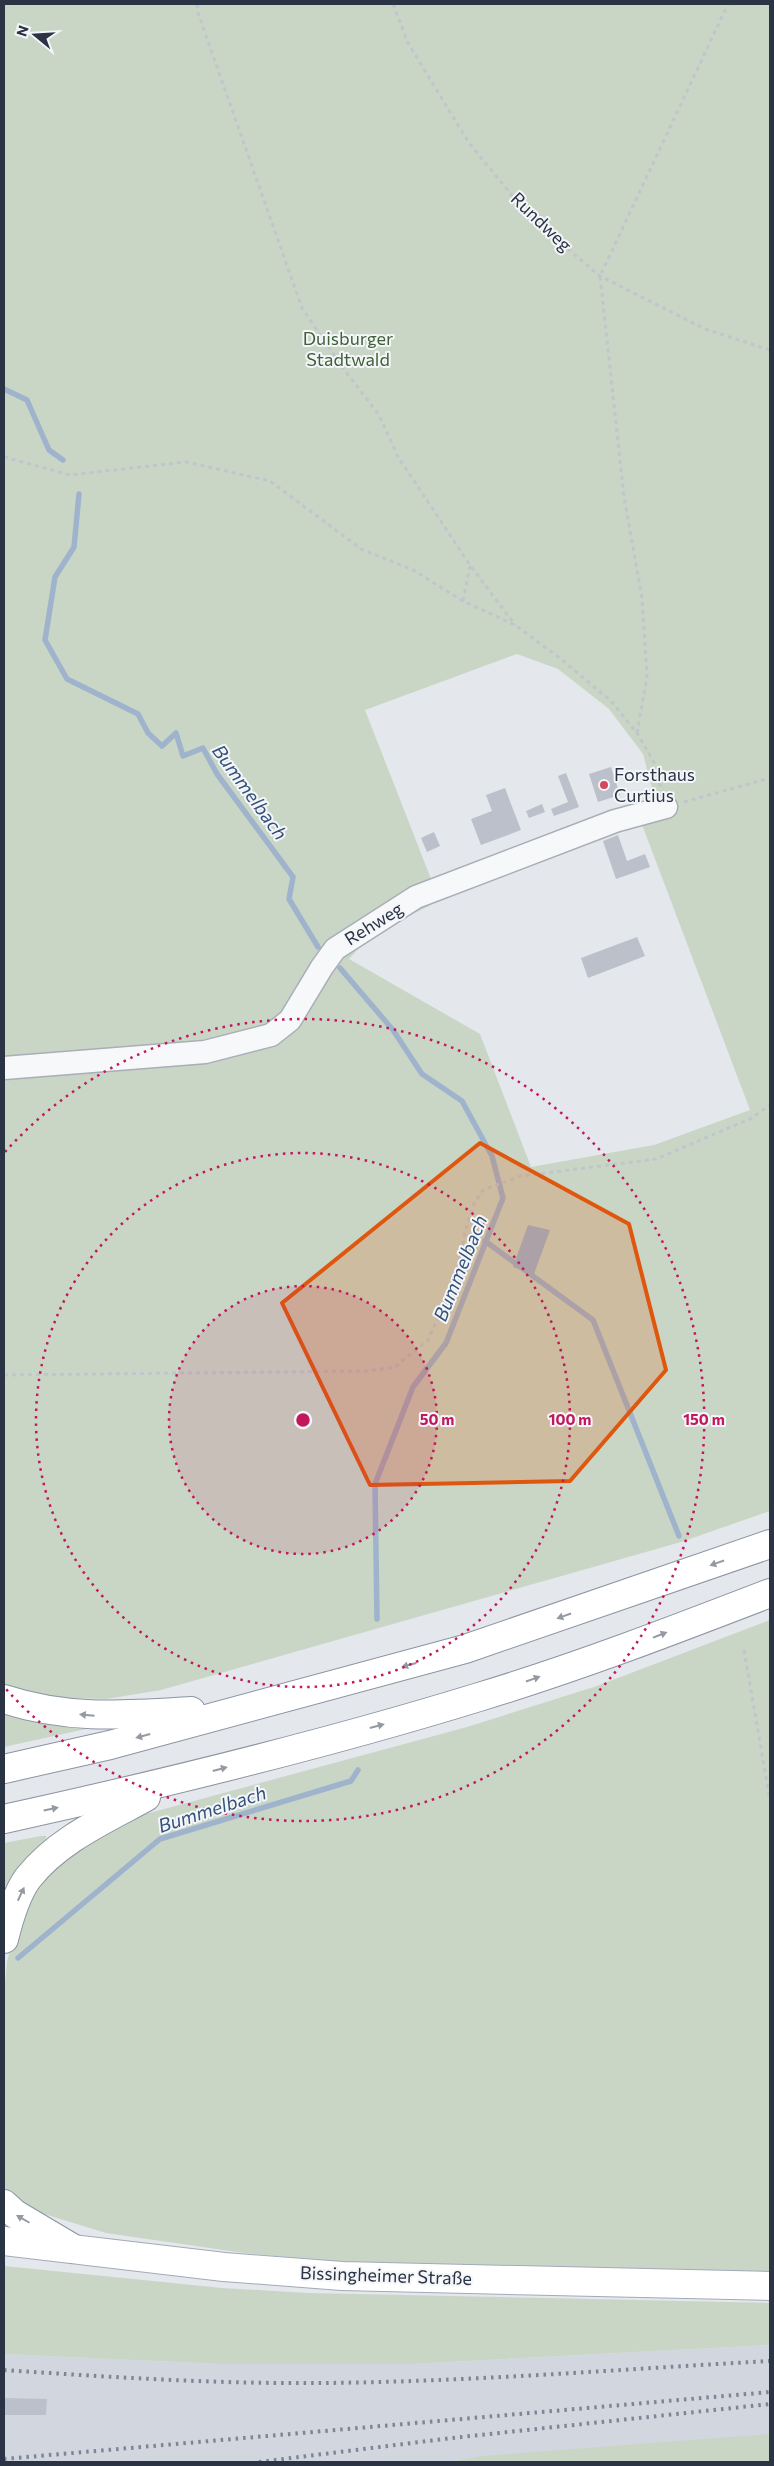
<svg xmlns="http://www.w3.org/2000/svg" width="774" height="2466" viewBox="0 0 774 2466" font-family="Commissioner,sans-serif">
  <style>
    .built { fill: #d2d6de }
    .green { fill: #c9d6c5; fill-rule: evenodd }
    .water { fill: #9fb4cc }
    .lines { fill: none; stroke-linecap: round; stroke-linejoin: round }
    .stream { stroke: #9fb4cc; stroke-width: 5.5 }
    .building { fill: #bbc0ca }
    .minor-casing { stroke: #a9aeb7; stroke-width: 25 }
    .major-casing { stroke: #a3abb8; stroke-width: 30 }
    .highway-casing { stroke: #8b94a3; stroke-width: 30 }
    .path { stroke: #c2c5cb; stroke-width: 3; stroke-dasharray: 4 4; stroke-linecap: butt }
    .minor { stroke: #f7f8fa; stroke-width: 22 }
    .major { stroke: #fff; stroke-width: 28 }
    .highway { stroke: #fff; stroke-width: 28 }
    .rail { stroke: #7d8696; stroke-width: 4; stroke-dasharray: 2.5 5; stroke-linecap: butt }
    .oneway { fill: #959aa2 }
    .marked { fill: #df570f; fill-opacity: 0.2; stroke: #df570f; stroke-width: 4; stroke-linejoin: round }
    .ring { fill: none; stroke: #c2185b; stroke-width: 2.5; stroke-dasharray: 2.5 5 }
    .poi-dot { fill: #d1495b; stroke: #f4f6f9; stroke-width: 2 }
    .labels { text-anchor: middle; stroke-width: 4; stroke-linejoin: round; paint-order: stroke }
    .street-label { font-size: 18px; fill: #2b3445; stroke: #f4f6f9 }
    .park-label { font-size: 18px; fill: #3f6138; stroke: #f4f6f9 }
    .poi-label { font-size: 18px; fill: #2b3445; stroke: #f4f6f9; text-anchor: start }
    .water-label { font-size: 19px; font-style: italic; fill: #34527a; stroke: #f4f6f9 }
    .centre { fill: #c2185b; stroke: #f4f6f9; stroke-width: 2.5 }
    .ring-label { font-size: 15px; text-anchor: middle; font-weight: bold; fill: #c2185b; stroke: #f4f6f9; stroke-width: 4; stroke-linejoin: round; paint-order: stroke }
  </style>
  <rect width="100%" height="100%" fill="#e4e7ec"/>
  <polygon class="built" points="770,2345 770,2462 4,2462 4,2354 220,2364 411,2364"/>
  <g class="green">
    <path d="M4,4h766v1507l-89,31 -520,148 -55,9 -63,-2 -39,-9zM517,654l41,15 51,40 34,45 13,48 -15,20 109,288 -96,35 -123,22 -51,-133 -131,-75 21,-24 59,-29 4,-22 -68,-174z"/>
    <polygon points="770,1620 770,2272 337,2262 244,2253 106,2233 41,2213 22,2201 11,2190 6,2195 4,2191 4,1994 7,1962 17,1920 35,1883 83,1841 142,1815 467,1727 597,1686"/>
    <polygon points="4,1713 90,1725 90,1728 4,1747"/>
    <polygon points="41,1836 46,1836 47,1843 4,1905 4,1843"/>
    <polygon points="4,2266 222,2288 308,2293 770,2303 770,2345 411,2364 220,2364 4,2354"/>
    <polygon points="770,2434 770,2462 450,2462 483,2456"/>
  </g>
  <polygon class="water" points="528,1225 550,1230 534,1274 513,1267"/>
  <g class="lines">
    <g class="stream">
      <polyline points="4,389 27,400 49,450 63,460"/>
      <polyline points="79,494 74,547 55,577 45,640 67,679 138,714 148,733 162,746 176,733 183,756 203,748 217,774 293,877 289,899 318,947"/>
      <polyline points="340,968 393,1030 422,1074 462,1101 492,1156 503,1198 446,1343 413,1387 375,1484 377,1619"/>
      <polyline points="485,1241 593,1320 679,1536"/>
      <polyline points="18,1958 160,1839 351,1781 358,1770"/>
    </g>
  </g>
  <g class="building">
    <polygon points="611,767 620,795 598,802 589,774"/>
    <polygon points="566,773 579,807 554,816 551,809 568,802 558,776"/>
    <polygon points="505,788 521,830 481,845 471,819 492,811 486,795"/>
    <polygon points="542,804 545,812 529,818 526,811"/>
    <polygon points="434,832 440,846 427,852 421,838"/>
    <polygon points="618,835 627,861 645,854 650,867 616,879 603,841"/>
    <polygon points="637,937 645,956 588,978 581,958"/>
    <polygon points="4,2398 47,2399 46,2415 4,2415"/>
  </g>
  <g class="lines">
    <g class="minor-casing">
      <polyline id="minor" points="4,1068 205,1052 271,1035 290,1020 322,967 335,949 416,897 615,821 666,807"/>
    </g>
    <g class="major-casing">
      <polyline id="major" points="4,2241 224,2267 342,2276 770,2286"/>
    </g>
    <g class="highway-casing">
      <g id="highway">
        <path d="M4,1699c65,21 120,16 187,12"/>
        <polyline points="4,1769 110,1745 465,1649 770,1544"/>
        <path d="M4,1819c159,-35 319,-74 475,-122 99,-30 195,-67 291,-104"/>
        <path d="M4,1939c5,-20 12,-45 24,-61 30,-38 76,-58 118,-81"/>
        <polyline points="4,2204 15,2214 74,2249"/>
      </g>
    </g>
    <g class="path">
      <polyline points="197,4 198,13 302,308 343,368 379,415 398,457 470,565 515,625"/>
      <polyline points="393,4 408,43 469,143 529,216 600,276 705,329 770,350"/>
      <polyline points="4,457 70,475 186,462 270,481 361,549 413,570 463,601 515,625 561,659 611,701 637,733 655,764 661,788"/>
      <polyline points="463,601 470,566"/>
      <polyline points="637,733 647,677 642,598 624,497 600,276 728,4"/>
      <polyline points="684,802 770,778"/>
      <polyline points="4,1375 367,1371 395,1367 428,1340 456,1278 465,1232 474,1204 483,1190 521,1176 656,1159 752,1118 770,1105"/>
      <polyline points="744,1650 770,1800"/>
    </g>
    <use href="#minor" class="minor"/>
    <use href="#major" class="major"/>
    <use href="#highway" class="highway"/>
    <g class="rail">
      <path d="M4,2370c105,7 210,14 316,13 149,-1 301,-14 450,-22"/>
      <polyline points="4,2459 770,2392"/>
      <polyline points="259,2462 452,2438 770,2404"/>
    </g>
  </g>
  <defs><path id="oneway-solid" d="M-6-.8H1V-3.2L6.5 0L1 3.2V.8H-6Z" transform="scale(1.25)"/></defs>
  <g class="oneway">
    <use href="#oneway-solid" transform="translate(717 1563) rotate(161)"/>
    <use href="#oneway-solid" transform="translate(564 1616) rotate(161)"/>
    <use href="#oneway-solid" transform="translate(660 1635) rotate(-21)"/>
    <use href="#oneway-solid" transform="translate(409 1665) rotate(165)"/>
    <use href="#oneway-solid" transform="translate(533 1679) rotate(-19)"/>
    <use href="#oneway-solid" transform="translate(87 1715) rotate(-175)"/>
    <use href="#oneway-solid" transform="translate(377 1726) rotate(-15)"/>
    <use href="#oneway-solid" transform="translate(143 1736) rotate(165)"/>
    <use href="#oneway-solid" transform="translate(220 1769) rotate(-15)"/>
    <use href="#oneway-solid" transform="translate(51 1809) rotate(-12)"/>
    <use href="#oneway-solid" transform="translate(21 1894) rotate(-65)"/>
    <use href="#oneway-solid" transform="translate(23 2219) rotate(-150)"/>
  </g>
  <path class="marked" d="M480,1143l149,81 37,146 -96,111 -200,4 -88,-182z"/>
  <circle cx="303" cy="1420" r="134" fill="#c2185b" fill-opacity=".12"/>
  <g class="ring">
    <circle cx="303" cy="1420" r="134"/>
    <circle cx="303" cy="1420" r="267"/>
    <path d="M5 1152A401 401 0 1 1 5 1688"/>
  </g>
  <circle class="poi-dot" cx="604" cy="785" r="5"/>
  <g class="labels">
    <g class="street-label">
      <text transform="translate(541 222) rotate(44)" y="6">Rundweg</text>
      <text transform="translate(374 924) rotate(-32)" y="6">Rehweg</text>
      <text transform="translate(386 2276) rotate(2)" y="6">Bissingheimer Straße</text>
    </g>
    <g class="park-label">
      <text x="348" y="345">Duisburger<tspan x="348" dy="21">Stadtwald</tspan></text>
    </g>
    <g class="poi-label">
      <text x="614" y="781">Forsthaus<tspan x="614" dy="21">Curtius</tspan></text>
    </g>
    <g class="water-label">
      <text transform="translate(250 792) rotate(54)" y="7">Bummelbach</text>
      <text transform="translate(460 1268) rotate(-68)" y="7">Bummelbach</text>
      <text transform="translate(212 1809) rotate(-18)" y="7">Bummelbach</text>
    </g>
  </g>
  <circle cx="303" cy="1420" r="8" class="centre"/>
  <g class="ring-label">
    <text x="437" y="1425">50 m</text>
    <text x="570" y="1425">100 m</text>
    <text x="704" y="1425">150 m</text>
  </g>
  <rect width="774" height="2466" fill="none" stroke="#2b3445" stroke-width="10"/>
  <g transform="translate(35 35) rotate(288)" stroke="#f4f6f9" stroke-width="4" paint-order="stroke">
  <path d="M0-4L9 19L0 12L-9 19Z" fill="#2b3445"/>
  <text y="-8" font-size="14" font-weight="bold" text-anchor="middle" fill="#2b3445">N</text>
  </g>
</svg>
